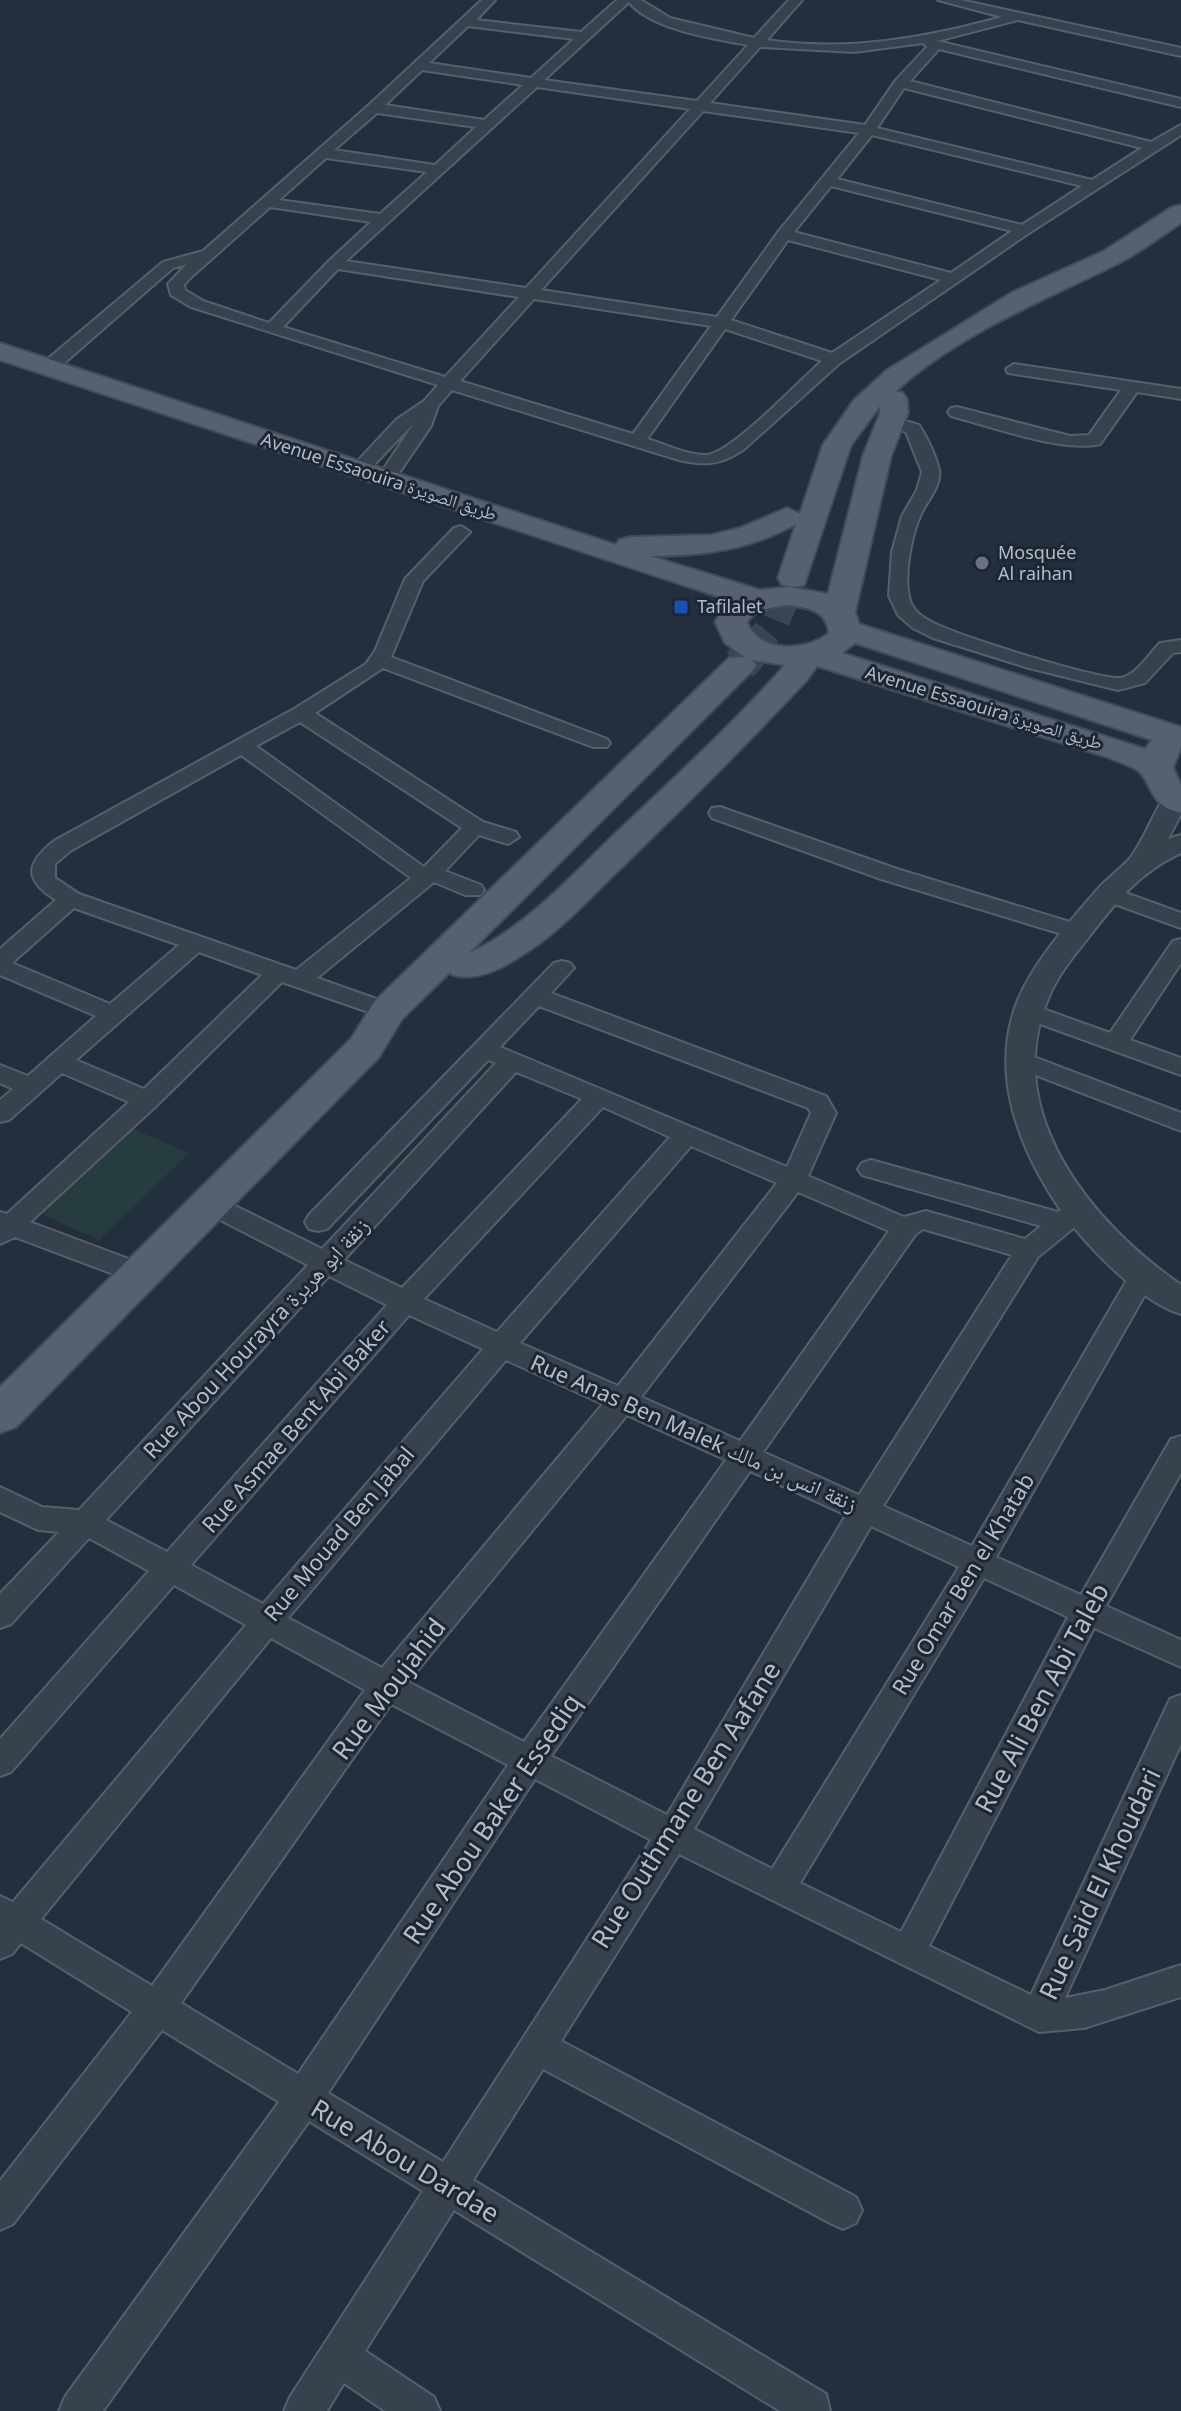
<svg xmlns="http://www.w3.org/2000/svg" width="1181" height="2411" viewBox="0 0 1181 2411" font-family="'Noto Sans','Noto Naskh Arabic',sans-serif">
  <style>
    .green { fill: #263c3f }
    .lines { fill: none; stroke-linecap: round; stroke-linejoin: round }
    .primary-tunnel-far1 { stroke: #3a4453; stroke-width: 29; stroke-dasharray: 29 14; stroke-linecap: butt }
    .primary-tunnel { stroke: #3a4453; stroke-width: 36; stroke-dasharray: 36 18; stroke-linecap: butt }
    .minor-casing { stroke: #565f6c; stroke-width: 4 }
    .tertiary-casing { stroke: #565f6c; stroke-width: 4 }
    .primary-casing { stroke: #414a57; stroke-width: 4 }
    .minor { fill: #38414e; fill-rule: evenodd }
    .tertiary { fill: #38414e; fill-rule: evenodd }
    .primary { fill: #56606e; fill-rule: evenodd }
    .worship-dot { fill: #6b7280; stroke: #1d2633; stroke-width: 3 }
    .transit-dot { fill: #1a4fb4; stroke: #1d2633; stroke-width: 3 }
    .labels { text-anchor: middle; stroke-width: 6; stroke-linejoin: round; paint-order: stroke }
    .far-street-label { font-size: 18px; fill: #b4bcc9; stroke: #1d2633 }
    .far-poi-label { font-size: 18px; fill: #b4bcc9; stroke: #1d2633; text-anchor: start }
    .street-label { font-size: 22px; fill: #b4bcc9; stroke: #1d2633 }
    .near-street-label { font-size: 26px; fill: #b4bcc9; stroke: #1d2633 }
  </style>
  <rect width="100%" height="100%" fill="#242f3e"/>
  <polygon class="green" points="129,1127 189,1153 99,1240 37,1212"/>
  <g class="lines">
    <polyline class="primary-tunnel-far1" points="749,654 775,622 793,578"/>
    <polyline class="primary-tunnel" points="740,665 751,652"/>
    <g class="minor-casing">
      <g id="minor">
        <path d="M482,0h13l-19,20 105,12 36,-32h24l29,18 84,20 35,-38h13l-35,40c79,12 159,-2 235,-23l-64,-17h23l220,48v8l-163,-36 -81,21 244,58v8l-242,-58 -29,32 241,61 30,-17v10l-152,98 -189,130 -97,87c-23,15 -38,16 -64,10l-227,-70 -14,16 -7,20 -39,57h-12l-3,-4 37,-56 -49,51h-12l-3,-4 3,-4 43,-46 28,-19 14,-16 -247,-78 -20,-12 -3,-11 19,-20 -14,4 -118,103h-12l-2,-4 2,-4 120,-101 40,-11 166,-146zM629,2c21,27 85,37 119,43l-51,56 -153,-21zM468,26l106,13 -43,39 -102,-15zM923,43l4,4 -31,33 -31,45 -155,-22 50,-56 94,5zM422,70l101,15 -39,35 -99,-15zM537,87l153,22 -164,179 -180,-27zM904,88l238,60 -50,32 -215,-52zM703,111l156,22 -80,98 -62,86 -176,-27zM377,113l99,14 -41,38 -101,-15zM872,135l210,51 -60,39 -185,-46zM326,158l101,14 -47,42 -101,-14zM831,186l181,45 -61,42 -157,-41zM270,207l101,15 -42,39 -60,62 -66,-22 -18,-11 -1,-5 5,-6zM788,240l153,40 -109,73 -101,-33zM338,269l181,28 -74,80 -162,-50zM534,299l177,27 -78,108 -173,-53zM725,329l97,32c-22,19 -89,91 -115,94 -18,1 -42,-11 -60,-16z"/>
        <path d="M1014,364l167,25v10l-44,-7 -37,52c-37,9 -110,-18 -149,-28l-3,-4 3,-4 6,-1 113,29 19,-1 32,-45 -113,-17 -2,-4z"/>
        <path d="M891,417l28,8c8,12 17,31 20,45 3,15 -12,31 -18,44 -10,22 -17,60 -12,83 2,11 10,18 19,23 22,14 168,59 192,58 16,-2 29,-24 40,-35l21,-3v12l-8,1 -28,30 -27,7 -89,-22 -96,-30 -20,-10 -15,-13 -9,-19 3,-44 10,-36 15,-26 5,-18 -16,-40 -24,-10z"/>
        <path d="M461,526l9,6 -47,49 -32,76 216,82 3,4 -3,4h-14l-210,-79 -68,45 168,109 33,10 3,5 -11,7 -29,-9 -34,36 36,14 3,5 -3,5h-16l-31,-13 -117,96 79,28 4,5 -4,5h-16l-98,-34 -126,124 -126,116 120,45 4,7 -4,7 -9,3 -9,-3 -117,-44 -15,7v-32l7,2 122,-112 -67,-29 -53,47 -9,2v-22l13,-11 -13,-6v-18l28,11 68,-60 -96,-41v-26l56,-49c-32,-20 -31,-36 -2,-59l240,-132 72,-45 9,-13 30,-72 49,-51zM300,722l162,106 -38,39 -168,-121zM241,755l170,123 -115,92 -217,-76 -24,-16v-14l15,-13zM74,908l105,37 -69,59 -98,-41zM199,952l63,23 -118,114 -68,-29z"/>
        <polygon points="720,807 897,869 1086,927 1089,932 1086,937 1078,939 881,879 712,818 709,813 712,808"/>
        <polygon points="1109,887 1181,913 1181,928 1101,899 1098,894 1101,889"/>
        <polygon points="1181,939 1181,963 1130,1040 1181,1058 1181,1075 1021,1017 1017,1012 1021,1007 1029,1004 1110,1033 1173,941"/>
        <path d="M562,961l8,2 4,5 -23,25 275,103 10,17 -28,63 96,41 22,-6 99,28 16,-13 -179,-51 -4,-6 4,-6 9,-3 187,52c10,-8 16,-12 29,-9l4,7 -4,7 -49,40 -155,249 89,40 162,-278 9,-3 9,3 4,7 -160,282 85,38 90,-156 10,-3v37l-75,133 75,34v27l-87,-39 -165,318 102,49 139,-296 11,-4v49l-116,254 40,-8 76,-25v32l-97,31 -45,4 -360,-178 -118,187 295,156 6,13 -6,13 -13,6 -13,-6 -287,-154 -70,111 353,214 4,17h-50l-326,-201 -89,141 69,46 6,14h-55l-41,-28 -17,28h-43l6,-14 133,-206 -114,-70 -206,290h-44l6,-14 214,-295 -117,-72 -149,194 -13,6v-49l132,-169 -111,-69 -9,11 -12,5v-63l13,6 233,-277 -72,-40 -163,187 -11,4v-37l149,-168 -60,-33 -78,86 -11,4v-34l59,-62 -21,-2 -38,-18v-25l42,20 37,3 229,-245 -107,-55 -4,-6 4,-6 9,-3 9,3 103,51 174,-186 -8,-3 -161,169 -9,2 -9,-2 -4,-7 4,-7 245,-252zM539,1006l269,102 3,5 -24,54 -287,-120zM516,1072l66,27 -180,189 -58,-28zM603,1107l67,30 -173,195 -73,-33zM691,1146l86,37 -159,203 -98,-43zM798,1192l91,39 -149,210 -99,-44zM923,1229l89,26 -153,240 -96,-43 152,-217zM329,1276l58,29 -220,247 -61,-32zM409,1315l74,34 -220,255 -72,-39zM506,1360l97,44 -221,264 -94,-50zM627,1415l99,45 -202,282 -116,-60zM750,1471l96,44 -179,300 -116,-59zM871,1526l88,41 -187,302 -78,-40zM984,1578l84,39 -167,315 -101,-49zM271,1638l94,52 -213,296 -111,-67zM391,1704l117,61 -210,309 -117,-71zM535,1779l116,61 -208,322 -115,-69z"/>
        <polygon points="1021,1052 1181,1113 1181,1131 1012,1066 1009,1060 1012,1054"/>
      </g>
    </g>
    <g class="tertiary-casing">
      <path id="tertiary" d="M1176,791l5,1v22l-13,25 13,-4v18c-42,19 -66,50 -93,85 -15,19 -31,38 -40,61 -48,115 45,225 133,286v29c-41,-12 -94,-68 -119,-102 -42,-61 -74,-138 -44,-212 17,-40 50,-76 78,-109 10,-12 25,-22 35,-34 14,-19 22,-44 36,-64z"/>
    </g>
    <g class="primary-casing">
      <path id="primary" d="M1181,205v18c-20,13 -40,29 -62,40 -76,38 -159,70 -223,128l7,2 4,6 1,14 -17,43 -36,156 4,12 322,103v20l-8,21 8,17v28c-34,-8 -27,-30 -44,-43 -8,-5 -21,-9 -30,-13l-290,-91 -10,14c-60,64 -122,126 -185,187 -33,32 -66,69 -106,92 -19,12 -41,22 -63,16l-3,-3 -48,47 -23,38 -363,370 -16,6v-46l351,-348 23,-37 355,-344 16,-1 -20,-14 -10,-21 11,-18 6,-3 -732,-241v-17l616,202 3,-5 11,-3 81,-2 29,-7 47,-20 13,6 23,-69 31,-45 33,-30 126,-78 91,-41 68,-44zM880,406v7l-17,43 -35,138 -39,-7 -29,3 -110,-34c51,0 100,-6 146,-32l-18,54 4,7 11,2 11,-2 47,-140zM789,605c20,3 37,5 40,28 -23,19 -71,20 -82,-11 9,-14 26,-15 42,-17zM855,643l297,97 -7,9 -303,-96zM752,660l33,5c-51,58 -109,111 -165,164 -46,44 -92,97 -151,124l282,-281 5,-7z"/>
    </g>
    <use href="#minor" class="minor"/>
    <use href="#tertiary" class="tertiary"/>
    <use href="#primary" class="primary"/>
  </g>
  <circle class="worship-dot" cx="982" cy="563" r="8"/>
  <rect class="transit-dot" x="673" y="599" width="16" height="16" rx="4"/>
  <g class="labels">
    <g class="far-street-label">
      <text transform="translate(379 477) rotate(18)" y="6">Avenue Essaouira طريق الصويرة</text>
      <text transform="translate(984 708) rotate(17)" y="6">Avenue Essaouira طريق الصويرة</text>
    </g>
    <g class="far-poi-label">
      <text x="998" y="559">Mosquée<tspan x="998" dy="21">Al raihan</tspan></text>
      <text x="697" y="613">Tafilalet</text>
    </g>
    <g class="street-label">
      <text transform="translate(256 1338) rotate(-47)" y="8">Rue Abou Hourayra زنقة ابو هريرة</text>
      <text transform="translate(296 1426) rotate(-49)" y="8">Rue Asmae Bent Abi Baker</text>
      <text transform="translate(694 1433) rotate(24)" y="8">Rue Anas Ben Malek زنقة انس بن مالك</text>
      <text transform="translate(339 1534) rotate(-50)" y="8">Rue Mouad Ben Jabal</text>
      <text transform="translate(963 1584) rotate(-59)" y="8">Rue Omar Ben el Khatab</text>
    </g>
    <g class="near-street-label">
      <text transform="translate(389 1689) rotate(-53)" y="9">Rue Moujahid</text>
      <text transform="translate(1042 1698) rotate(-62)" y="9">Rue Ali Ben Abi Taleb</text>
      <text transform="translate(686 1805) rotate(-58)" y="9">Rue Outhmane Ben Aafane</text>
      <text transform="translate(492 1819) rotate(-56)" y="9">Rue Abou Baker Essediq</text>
      <text transform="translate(1100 1884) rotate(-65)" y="9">Rue Said El Khoudari</text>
      <text transform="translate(405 2161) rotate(31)" y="9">Rue Abou Dardae</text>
    </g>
  </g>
</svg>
